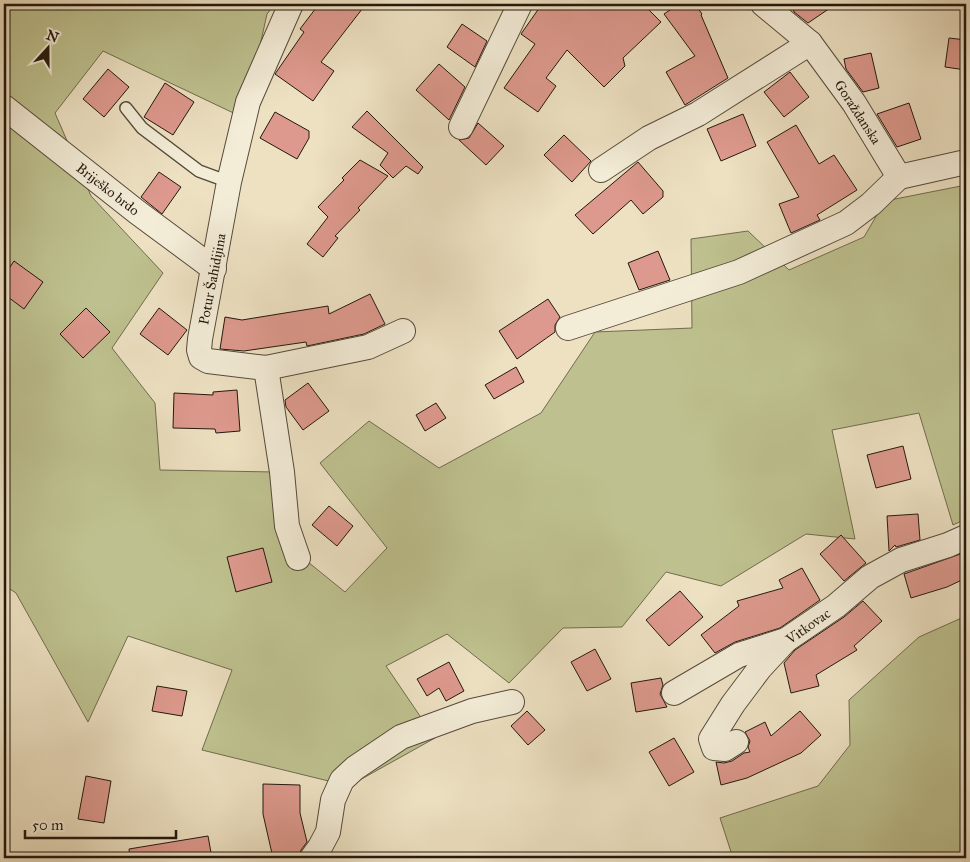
<svg xmlns="http://www.w3.org/2000/svg" width="970" height="862" viewBox="0 0 970 862" font-family="'IM FELL Great Primer',serif">
  <style>
    .green { fill: #bec18f; stroke: #706c4e }
    .building { fill: #dd998d; stroke: #23180e }
    .lines { fill: none; stroke-linecap: round; stroke-linejoin: round }
    .lane-casing { stroke: #564a3b; stroke-width: 14 }
    .street-casing { stroke: #564a3b; stroke-width: 26 }
    .lane { stroke: #f3ecd7; stroke-width: 11 }
    .street { stroke: #f3ecd7; stroke-width: 24 }
    .labels { text-anchor: middle; stroke-width: 4.5; stroke-linejoin: round; paint-order: stroke }
    .street-label { font-size: 14px; fill: #23180e; stroke: #f3ecd7 }
  </style>
  <rect width="100%" height="100%" fill="#ede1c2"/>
  <filter id="stains"><feTurbulence type="fractalNoise" baseFrequency=".004" numOctaves="4"/><feColorMatrix values="0 0 0 0 .2 0 0 0 0 .09 0 0 0 0 .02 0 0 0 .5 -.17"/></filter>
  <radialGradient id="worn" r=".72"><stop offset=".6" stop-color="#630" stop-opacity="0"/><stop offset="1" stop-color="#630" stop-opacity=".3"/></radialGradient>
  <g class="green">
    <polygon points="4,4 275,4 267,14 244,118 103,51 55,113 91,196 163,273 112,348 155,403 160,470 275,472 292,549 345,592 387,548 320,463 369,421 439,468 541,413 595,332 692,328 691,239 748,231 789,270 864,237 885,201 966,185 966,519 953,525 919,413 832,430 855,539 806,534 721,586 666,572 622,627 563,628 509,683 447,634 386,666 435,738 349,786 202,750 232,670 128,636 88,722 16,593 4,585"/>
    <polygon points="966,616 966,858 733,858 720,818 818,786 850,745 849,700 919,637"/>
  </g>
  <g class="building">
    <polygon points="319,4 366,4 321,62 334,71 313,101 275,74 304,32 300,29"/>
    <polygon points="542,4 643,4 661,22 623,58 625,66 604,87 567,50 546,78 556,86 538,112 504,88 535,44 521,34"/>
    <polygon points="679,4 695,4 702,14 701,15 728,78 685,105 666,72 695,56 664,14"/>
    <polygon points="792,4 836,4 808,23 794,12"/>
    <polygon points="462,24 487,41 475,67 447,47"/>
    <polygon points="949,38 966,40 966,70 945,67"/>
    <polygon points="871,53 879,88 863,92 846,69 844,59"/>
    <polygon points="439,64 465,87 449,120 416,90"/>
    <polygon points="108,69 129,87 104,117 83,99"/>
    <polygon points="790,72 809,97 784,117 764,92"/>
    <polygon points="165,83 194,102 173,135 144,117"/>
    <polygon points="909,103 921,139 897,147 877,114"/>
    <polygon points="367,111 423,167 418,174 406,166 393,178 380,165 388,153 352,127"/>
    <polygon points="275,112 309,131 309,138 297,159 260,138"/>
    <polygon points="743,114 756,146 721,161 707,129"/>
    <polygon points="478,123 504,146 486,165 459,140 469,138"/>
    <polygon points="796,125 819,164 834,155 857,190 817,215 820,220 791,233 779,204 799,197 767,142"/>
    <polygon points="564,135 591,161 572,182 544,155"/>
    <polygon points="360,160 388,176 358,208 360,210 335,236 338,238 323,257 307,244 328,217 318,207 344,180 342,178"/>
    <polygon points="638,162 663,191 663,197 643,214 631,200 593,234 575,215"/>
    <polygon points="159,172 181,187 162,214 141,197"/>
    <polygon points="658,251 670,280 639,290 628,263"/>
    <polygon points="14,261 43,282 24,309 4,294 4,276"/>
    <polygon points="370,294 385,324 364,334 307,346 306,342 244,351 220,349 225,317 242,320 328,306 329,314"/>
    <polygon points="548,299 560,317 555,325 555,332 517,359 499,331"/>
    <polygon points="86,308 110,332 83,358 60,334"/>
    <polygon points="159,308 187,330 168,355 140,334"/>
    <polygon points="516,367 524,382 494,399 485,385"/>
    <polygon points="308,383 329,411 303,430 286,407 285,400"/>
    <polygon points="237,390 240,431 216,433 215,429 173,428 174,393 213,395 213,392"/>
    <polygon points="436,403 446,418 425,431 416,415"/>
    <polygon points="903,446 911,479 876,488 867,455"/>
    <polygon points="329,506 353,526 337,546 312,525"/>
    <polygon points="918,514 920,540 896,547 895,545 889,551 887,516"/>
    <polygon points="841,535 866,563 844,581 820,554"/>
    <polygon points="263,548 272,582 236,592 227,557"/>
    <polygon points="966,552 966,578 947,587 911,598 904,574"/>
    <polygon points="802,568 820,600 780,628 735,642 715,653 701,635 739,606 737,601 783,588 779,580"/>
    <polygon points="680,591 703,617 669,646 646,620"/>
    <polygon points="863,601 882,621 854,646 857,650 816,675 819,686 791,693 784,663 795,650 844,617"/>
    <polygon points="595,649 611,679 587,691 571,662"/>
    <polygon points="449,662 464,691 446,701 439,688 427,696 417,679"/>
    <polygon points="661,678 663,685 660,694 667,707 636,712 631,683"/>
    <polygon points="157,686 187,691 182,716 152,711"/>
    <polygon points="527,711 545,730 528,745 511,726"/>
    <polygon points="800,711 821,735 801,753 747,778 721,785 716,762 724,763 732,761 744,753 750,752 748,747 750,741 745,732 765,722 771,736"/>
    <polygon points="674,738 694,772 669,786 649,752"/>
    <polygon points="86,776 111,781 104,823 78,819"/>
    <polygon points="263,784 300,785 300,813 307,842 301,850 299,858 273,858 263,814"/>
    <polygon points="208,836 212,858 130,858 129,849"/>
  </g>
  <g class="lines">
    <g class="lane-casing">
      <polyline id="lane" points="126,108 142,128 199,171 229,182"/>
    </g>
    <g class="street-casing">
      <g id="street">
        <polyline points="291,4 248,102 229,182 200,339 199,350 201,357 208,361 266,368 368,347 403,331"/>
        <polyline points="763,4 810,43 854,103 899,177"/>
        <polyline points="4,107 137,212 214,269"/>
        <polyline points="461,127 520,4"/>
        <polyline points="601,170 649,138 698,114 810,43"/>
        <polyline points="899,177 966,162"/>
        <polyline points="568,328 739,272 846,223 871,204 899,177"/>
        <polyline points="266,368 282,472 287,526 298,558"/>
        <polyline points="674,693 739,655 786,640"/>
        <polyline points="736,742 725,749 714,748 711,739 733,704 760,668 786,640 836,606 870,577 901,560 948,545 966,537"/>
        <polyline points="312,858 320,847 328,832 333,800 342,780 355,768 401,737 472,711 512,702"/>
      </g>
    </g>
    <use href="#lane" class="lane"/>
    <use href="#street" class="street"/>
  </g>
  <g class="labels">
    <g class="street-label">
      <text transform="translate(858 112) rotate(57)" y="5">Goraždanska</text>
      <text transform="translate(108 189) rotate(38)" y="5">Briješko brdo</text>
      <text transform="translate(212 279) rotate(-79)" y="5">Potur Šahidijina</text>
      <text transform="translate(808 626) rotate(-35)" y="5">Vitkovac</text>
    </g>
  </g>
  <rect width="970" height="862" fill="none" stroke="#ede1c2" stroke-width="20"/>
  <rect x="5" y="5" width="960" height="852" fill="none" stroke="#23180e" stroke-width="2.5"/>
  <rect x="10" y="10" width="950" height="842" fill="none" stroke="#23180e"/>
  <g transform="translate(48 48) rotate(21)" stroke="#f3ecd7" stroke-width="4" paint-order="stroke">
  <path d="M0-4L9 19L0 12L-9 19Z" fill="#23180e"/>
  <text y="-8" font-size="14" font-weight="bold" text-anchor="middle" fill="#23180e">N</text>
  </g>
  <path d="M25 830v8h151v-8" fill="none" stroke="#23180e" stroke-width="2.5"/>
  <text x="32" y="830" font-size="15" fill="#23180e" stroke="#f3ecd7" stroke-width="4" paint-order="stroke">50 m</text>
  <rect width="100%" height="100%" filter="url(#stains)"/>
  <rect width="100%" height="100%" fill="url(#worn)"/>
</svg>
